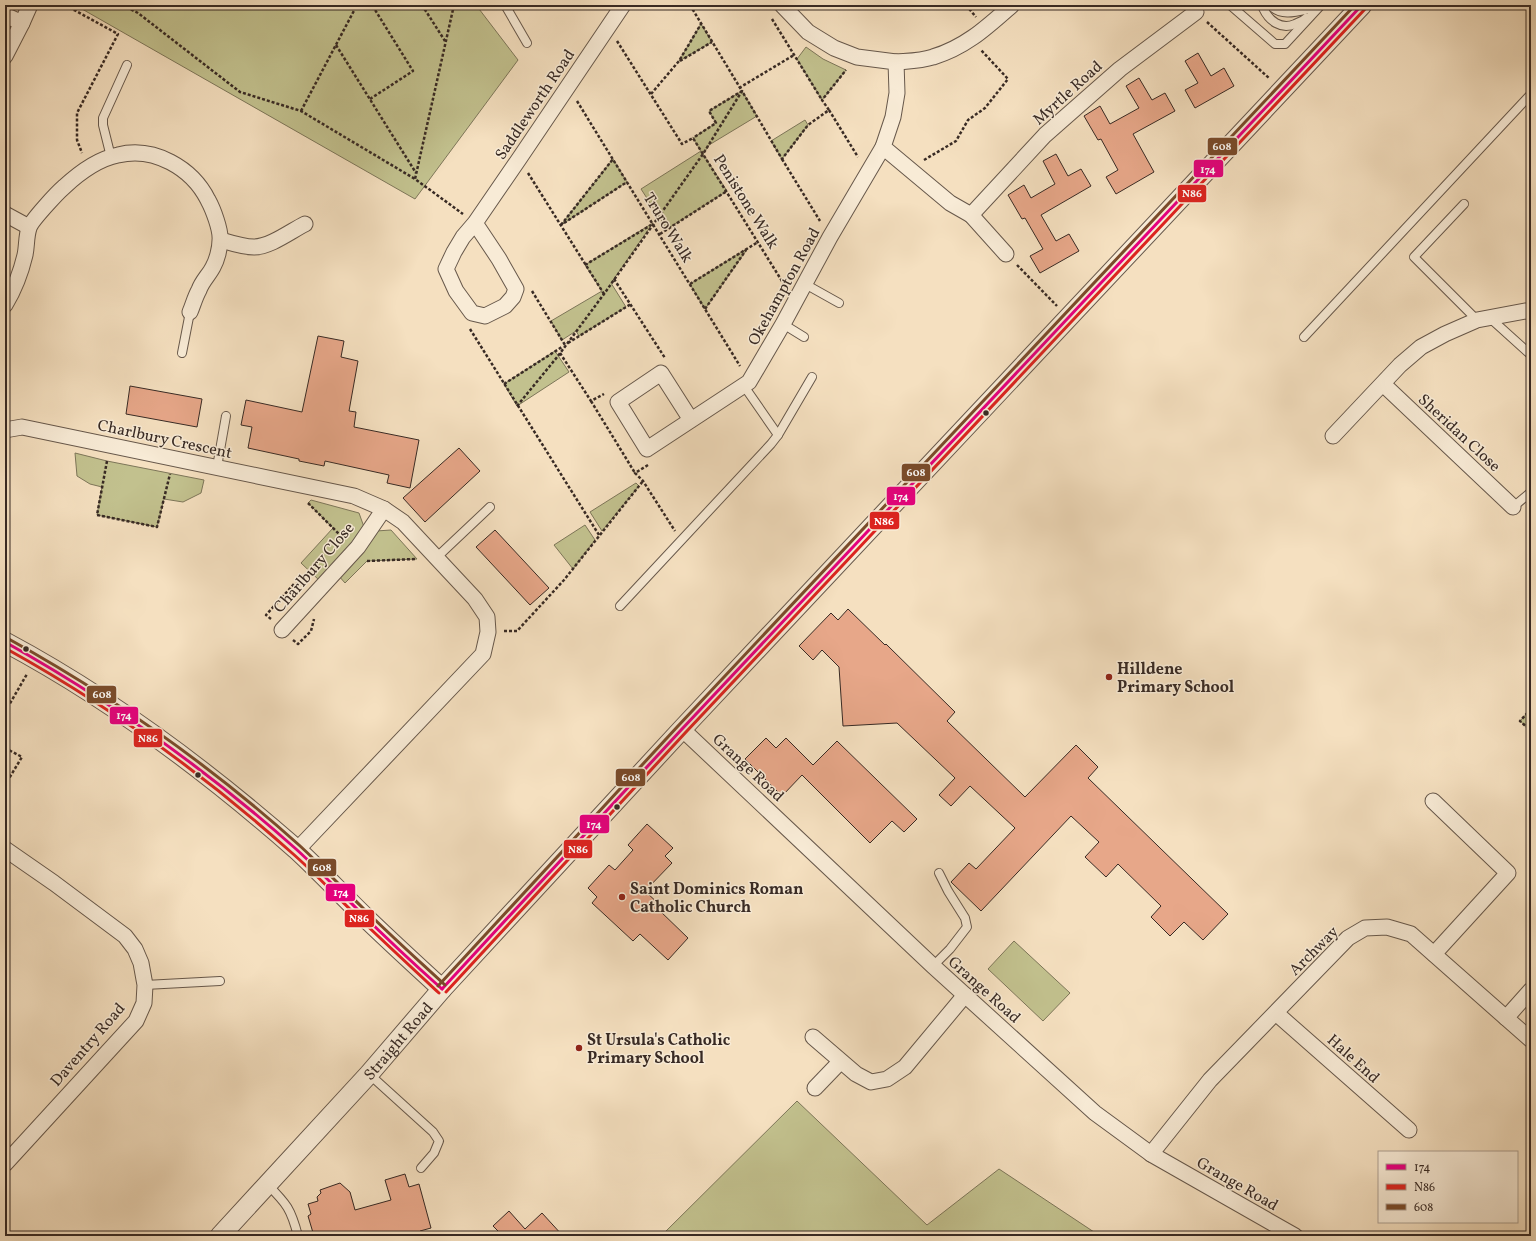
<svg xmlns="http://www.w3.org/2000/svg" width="1536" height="1241" viewBox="0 0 1536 1241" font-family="Vollkorn,serif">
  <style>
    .green { fill: #c2c18e; stroke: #7d7659 }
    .building { fill: #e7a789; stroke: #382a24 }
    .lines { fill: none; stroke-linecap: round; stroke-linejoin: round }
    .service-casing { stroke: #67584b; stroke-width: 10 }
    .minor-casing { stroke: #67584b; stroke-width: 17 }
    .tertiary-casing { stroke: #67584b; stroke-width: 21 }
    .path { stroke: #382a24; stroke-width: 2.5; stroke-dasharray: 3 2; stroke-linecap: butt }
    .service { stroke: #f8ebd6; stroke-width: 8 }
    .minor { stroke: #f8ebd6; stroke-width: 15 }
    .tertiary { stroke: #f8ebd6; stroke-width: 19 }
    .bus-1-casing { stroke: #f8ebd6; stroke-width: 6 }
    .bus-2-casing { stroke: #f8ebd6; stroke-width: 6 }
    .bus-3-casing { stroke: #f8ebd6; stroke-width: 6 }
    .bus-1 { stroke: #e5007d; stroke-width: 3 }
    .bus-2 { stroke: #dc241f; stroke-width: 3 }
    .bus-3 { stroke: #7a4b2a; stroke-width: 3 }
    .bus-dot { fill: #382a24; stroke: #f8ebd6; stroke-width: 1.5 }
    .poi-dot { fill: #8f2418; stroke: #f8ebd6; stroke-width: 1.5 }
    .labels { text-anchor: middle; stroke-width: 3; stroke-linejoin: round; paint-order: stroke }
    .street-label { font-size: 16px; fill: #382a24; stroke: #f8ebd6 }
    .poi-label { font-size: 16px; font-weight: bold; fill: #382a24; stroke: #f8ebd6; text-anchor: start }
    .line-badge { stroke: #f8ebd6; stroke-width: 1.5 }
    .badge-label { font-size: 11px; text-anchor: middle; font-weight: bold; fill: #fff }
  </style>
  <rect width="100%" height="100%" fill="#f5e0c0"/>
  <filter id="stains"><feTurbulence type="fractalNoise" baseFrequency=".005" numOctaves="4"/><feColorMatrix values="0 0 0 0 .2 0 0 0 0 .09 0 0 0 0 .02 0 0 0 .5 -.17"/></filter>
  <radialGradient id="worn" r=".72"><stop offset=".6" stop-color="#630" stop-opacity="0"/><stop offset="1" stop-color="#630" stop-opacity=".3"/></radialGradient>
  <g class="green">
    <polygon points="75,5 476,5 518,60 415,199"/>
    <polygon points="701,24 712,42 679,61"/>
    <polygon points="806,47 823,59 846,70 822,100 797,59"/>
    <polygon points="742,91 757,116 709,145 703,154 727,191 667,229 641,189 701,151 693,138 716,123 709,111"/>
    <polygon points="805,120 808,125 782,159 771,141"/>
    <polygon points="613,159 627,182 561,225"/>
    <polygon points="653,223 611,283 626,307 579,336 576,331 562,340 551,321 602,291 585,265"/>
    <polygon points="748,248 705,309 690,284"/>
    <polygon points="555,351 569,372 517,406 504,384"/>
    <polygon points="75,453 107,461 204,480 201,493 183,502 164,499 157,527 97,515 102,487 90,484 77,476"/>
    <polygon points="636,483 639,486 602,531 590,512"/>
    <polygon points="311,500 359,513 364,527 348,550 320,581 301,563 333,528 308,503"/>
    <polygon points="585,525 595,540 573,569 554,545"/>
    <polygon points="391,530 417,559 367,561 345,583 338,575 376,531"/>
    <polygon points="1531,709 1531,731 1520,721"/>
    <polygon points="1014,941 1070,993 1043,1021 988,969"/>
    <polygon points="797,1101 927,1225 999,1169 1100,1236 661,1236"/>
  </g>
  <g class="building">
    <polygon points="1198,53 1211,76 1224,68 1234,86 1195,108 1185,90 1198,83 1185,61"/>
    <polygon points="1139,78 1152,100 1165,93 1175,111 1133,134 1154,172 1116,194 1106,177 1118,170 1101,139 1098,140 1084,116 1100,106 1110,124 1139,108 1126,86"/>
    <polygon points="1056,154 1068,176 1081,169 1091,186 1041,215 1056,241 1069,234 1079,251 1040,273 1030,256 1043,249 1025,218 1022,219 1008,195 1024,185 1031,198 1055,184 1043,161"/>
    <polygon points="318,336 344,341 341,357 358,361 349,411 356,412 354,427 419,440 410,488 387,483 389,475 325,461 324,466 299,461 299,459 248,448 252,427 241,425 246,400 302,412"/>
    <polygon points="130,386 202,399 197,427 126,414"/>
    <polygon points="459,448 480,471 425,522 403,498"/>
    <polygon points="495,530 549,588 530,605 476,547"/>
    <polygon points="848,609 885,645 886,644 955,712 947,721 1025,797 1076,745 1098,767 1088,778 1228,914 1203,940 1184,922 1170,936 1151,917 1161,906 1118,864 1106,877 1085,857 1099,842 1071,816 981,911 951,882 969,863 976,869 1015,828 970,786 951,806 939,795 955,778 897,723 843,726 839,667 822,650 813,660 799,646 831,613 838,620"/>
    <polygon points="766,738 776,748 786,738 813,765 837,741 917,819 904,832 892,821 870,843 802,775 782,796 745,759"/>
    <polygon points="647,824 673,848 665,856 672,863 645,891 662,907 659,910 688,938 668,960 640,934 633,941 592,903 597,897 588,888 609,865 615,870 633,850 628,845"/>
    <polygon points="405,1174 409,1187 419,1184 431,1228 420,1231 421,1236 314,1236 308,1216 311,1214 308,1204 318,1201 317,1197 321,1193 320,1190 340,1183 350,1192 355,1210 391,1200 385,1180"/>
    <polygon points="509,1211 525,1229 542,1213 563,1236 503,1236 493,1226"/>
  </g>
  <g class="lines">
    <g class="service-casing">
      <g id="service">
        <polyline points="505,5 527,43"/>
        <polyline points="1230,5 1275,44 1285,44 1321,5"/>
        <path d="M1264,5l-1,3c6,13 18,22 32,16 4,-2 8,-3 11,-6"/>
        <path d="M1270,5c12,13 29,6 44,3l3,-3"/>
        <polyline points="111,157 103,125 103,118 127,65"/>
        <polyline points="1464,204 1414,257 1477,320"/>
        <polyline points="805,284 839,303"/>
        <polyline points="1490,318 1531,355"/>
        <polyline points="783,324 804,337"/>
        <polyline points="1304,337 1531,94"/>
        <polyline points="182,353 190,312"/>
        <polyline points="778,435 812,377"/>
        <polyline points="217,467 226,416"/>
        <polyline points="1513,507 1531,492"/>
        <polyline points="436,558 490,507"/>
        <polyline points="620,606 771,444 778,435 744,386"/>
        <polyline points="933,966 950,949 967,927 965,918 948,891 939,873"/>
        <polyline points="145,985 220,981"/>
        <polyline points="369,1074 433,1132 439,1141 434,1153 421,1168"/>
        <path d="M267,1184c20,20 24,25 31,52"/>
      </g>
    </g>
    <g class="minor-casing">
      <g id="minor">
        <polyline points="782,5 808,32 834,48 857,57 896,62 897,93 893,117 883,147 950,203 971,215 1045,135 1120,69 1196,12"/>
        <polyline points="5,15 22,23"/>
        <polyline points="5,56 22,23 30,5"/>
        <path d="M896,62c12,-1 25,-1 37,-5 33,-10 54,-30 79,-52"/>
        <polyline points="5,214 29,227"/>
        <polyline points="971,215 1006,254"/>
        <polyline points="475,223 499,259 516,289 513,297 505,306 485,316 472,313 456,291 446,269 454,252 463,237 475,223 519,159 623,5"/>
        <path d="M221,240c10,3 22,7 33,7 16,0 37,-16 51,-23"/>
        <path d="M5,305c9,-15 16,-33 20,-50 2,-9 1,-18 4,-27 2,-7 28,-35 35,-41 15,-14 34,-28 54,-32 36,-9 74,13 90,45 5,9 13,30 12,40 0,8 -3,20 -7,27 -4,8 -11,14 -14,23 -4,7 -6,15 -9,22"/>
        <polyline points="1383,384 1513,507"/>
        <polyline points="691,420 661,373 618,402 647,449 749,382 783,324 830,237 883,147"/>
        <polyline points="5,430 22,427 354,496 384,509 403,522 475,599 487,617 488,632 483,654 297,850"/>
        <polyline points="1333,436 1400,365 1421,347 1445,334 1477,320 1531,310"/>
        <polyline points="282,630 358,547 384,509"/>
        <polyline points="682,729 933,966 1095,1113 1151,1154 1295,1236"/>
        <polyline points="1433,801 1508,873 1434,954"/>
        <polyline points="5,849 54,883 125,936 135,949 141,963 145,985 144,1003 136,1021 5,1164"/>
        <polyline points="1276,1013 1409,1130"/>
        <polyline points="1506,1018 1531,990"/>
        <polyline points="813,1037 856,1074 871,1082 887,1079 905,1067 965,995"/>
        <polyline points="815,1088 840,1062"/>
        <polyline points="1151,1154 1210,1080 1348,938 1365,928 1387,927 1411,934 1531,1040"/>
      </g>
    </g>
    <g class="tertiary-casing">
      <g id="tertiary">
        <path d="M5,642c105,56 201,128 291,207 25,23 48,48 73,72 24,23 49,46 73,68"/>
        <path id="s1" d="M220,1236l149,-162 73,-85 240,-260 680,-724"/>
      </g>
    </g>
    <g class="path">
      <polyline points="65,5 118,34 77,113 77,140 82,153"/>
      <polyline points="122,5 138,13 240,92 301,111 415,179"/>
      <polyline points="422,5 445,41"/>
      <polyline points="454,5 415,179 463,214"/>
      <polyline points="690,5 742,91 709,111 716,123 693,138"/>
      <polyline points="966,5 976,17"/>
      <polyline points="772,19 822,100"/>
      <polyline points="1207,22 1270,79"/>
      <polyline points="617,41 682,144 693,138 785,286"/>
      <polyline points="336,45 416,173"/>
      <polyline points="680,61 712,42"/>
      <polyline points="739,88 794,55"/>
      <polyline points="651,94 679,61 701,24"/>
      <polyline points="370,99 413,71 372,5"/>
      <polyline points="577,101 740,366"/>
      <polyline points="829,110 858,157"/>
      <polyline points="301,111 357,5"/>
      <polyline points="782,159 820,221"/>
      <polyline points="924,160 956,141 968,120 985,108 1008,79 981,50"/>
      <polyline points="528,173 604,294"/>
      <polyline points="564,223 627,182"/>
      <polyline points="561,225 613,159"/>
      <polyline points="660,234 727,191"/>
      <polyline points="585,265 651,225"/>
      <polyline points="1017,265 1057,306"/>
      <polyline points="614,279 665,358"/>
      <polyline points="690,284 758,242"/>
      <polyline points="532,291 565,345"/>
      <polyline points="705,309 746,250"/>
      <polyline points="470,329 599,535"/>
      <polyline points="568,343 631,304"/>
      <polyline points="560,353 591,401 604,394"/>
      <polyline points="504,384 562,347"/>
      <polyline points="591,401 635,473"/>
      <polyline points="517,406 558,356 604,294 703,154 742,91 782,159 808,125 829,110 822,100 846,70"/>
      <polyline points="107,461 97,515 157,527 170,474"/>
      <polyline points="648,465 635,473 643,481 675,531"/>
      <polyline points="308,503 344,539"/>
      <polyline points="367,561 415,559"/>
      <polyline points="271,619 266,615 294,584 302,584"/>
      <polyline points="504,631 517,631 564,580 643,481"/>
      <polyline points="293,640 298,644 311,631 314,619"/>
      <polyline points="1531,709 1520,721 1531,731"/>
      <polyline points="5,712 27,674"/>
      <polyline points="5,748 22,757 5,785"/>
    </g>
    <use href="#service" class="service"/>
    <use href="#minor" class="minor"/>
    <use href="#tertiary" class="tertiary"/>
    <g class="bus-1-casing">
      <g id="bus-1">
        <path d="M5,642c104,58 201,127 291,207 22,20 43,42 64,63 27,27 54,52 82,77"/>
        <polyline points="442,989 682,729 1362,5"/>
      </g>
    </g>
    <g class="bus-2-casing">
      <g id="bus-2">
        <path d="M5,648c103,57 199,126 287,205 23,20 43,42 65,63 27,26 54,51 82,77"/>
        <polyline points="446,992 686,732 1366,8"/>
      </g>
    </g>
    <g class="bus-3-casing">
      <g id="bus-3">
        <path d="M7,638c105,58 203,127 292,207 23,21 43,43 65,64 26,26 54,51 81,76"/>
        <polyline points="438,986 678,726 1355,5"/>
      </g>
    </g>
    <use href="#bus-1" class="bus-1"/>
    <use href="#bus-2" class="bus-2"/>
    <use href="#bus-3" class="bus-3"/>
  </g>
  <g class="bus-dot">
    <circle cx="986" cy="413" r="3.5"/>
    <circle cx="26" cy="649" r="3.5"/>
    <circle cx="198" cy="775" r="3.5"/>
    <circle cx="617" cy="807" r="3.5"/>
  </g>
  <g class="poi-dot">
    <circle cx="1109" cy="677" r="4"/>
    <circle cx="622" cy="897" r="4"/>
    <circle cx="579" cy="1048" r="4"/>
  </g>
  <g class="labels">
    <g class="street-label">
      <text transform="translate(1067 92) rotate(-42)" y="6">Myrtle Road</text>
      <text transform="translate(534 104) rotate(-56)" y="6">Saddleworth Road</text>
      <text transform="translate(747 201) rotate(58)" y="6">Penistone Walk</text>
      <text transform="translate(669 227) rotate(58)" y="6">Truro Walk</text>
      <text transform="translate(783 286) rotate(-61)" y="6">Okehampton Road</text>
      <text transform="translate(1460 432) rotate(43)" y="6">Sheridan Close</text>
      <text transform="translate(165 438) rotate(12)" y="6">Charlbury Crescent</text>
      <text transform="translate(313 567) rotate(-49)" y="6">Charlbury Close</text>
      <text transform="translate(749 767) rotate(43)" y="6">Grange Road</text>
      <text transform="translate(1313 950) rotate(-45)" y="6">Archway</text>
      <text transform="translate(985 989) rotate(42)" y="6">Grange Road</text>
      <text dy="6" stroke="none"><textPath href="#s1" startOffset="264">Straight Road</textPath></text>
      <text transform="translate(87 1044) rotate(-49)" y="6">Daventry Road</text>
      <text transform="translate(1354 1058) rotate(42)" y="6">Hale End</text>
      <text transform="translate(1238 1183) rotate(30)" y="6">Grange Road</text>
    </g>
    <g class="poi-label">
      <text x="1117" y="674">Hilldene<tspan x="1117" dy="18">Primary School</tspan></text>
      <text x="630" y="894">Saint Dominics Roman<tspan x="630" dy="18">Catholic Church</tspan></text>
      <text x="587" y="1045">St Ursula's Catholic<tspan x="587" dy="18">Primary School</tspan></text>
    </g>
  </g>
  <g class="line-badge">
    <rect x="1207" y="137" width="31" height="19" rx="4" fill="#7a4b2a"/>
    <rect x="1193" y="159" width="31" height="19" rx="4" fill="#e5007d"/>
    <rect x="1177" y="184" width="30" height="19" rx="4" fill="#dc241f"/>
    <rect x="901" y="463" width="30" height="19" rx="4" fill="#7a4b2a"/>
    <rect x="886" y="486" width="30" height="20" rx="4" fill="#e5007d"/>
    <rect x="869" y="511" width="31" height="19" rx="4" fill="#dc241f"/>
    <rect x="86" y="685" width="31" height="19" rx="4" fill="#7a4b2a"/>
    <rect x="109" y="706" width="30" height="19" rx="4" fill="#e5007d"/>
    <rect x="133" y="728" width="30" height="20" rx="4" fill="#dc241f"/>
    <rect x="615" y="768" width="31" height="19" rx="4" fill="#7a4b2a"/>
    <rect x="579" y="814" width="31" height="20" rx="4" fill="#e5007d"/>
    <rect x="563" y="839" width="30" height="20" rx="4" fill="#dc241f"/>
    <rect x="307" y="858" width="30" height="19" rx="4" fill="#7a4b2a"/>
    <rect x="325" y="883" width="31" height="19" rx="4" fill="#e5007d"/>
    <rect x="344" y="909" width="31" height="19" rx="4" fill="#dc241f"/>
  </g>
  <g class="badge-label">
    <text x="1222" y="150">608</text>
    <text x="1208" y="173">174</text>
    <text x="1192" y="197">N86</text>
    <text x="916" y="476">608</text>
    <text x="901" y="500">174</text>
    <text x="884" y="525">N86</text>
    <text x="102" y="698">608</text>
    <text x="124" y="719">174</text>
    <text x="148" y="742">N86</text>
    <text x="631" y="781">608</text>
    <text x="594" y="828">174</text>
    <text x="578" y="853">N86</text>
    <text x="322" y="871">608</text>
    <text x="341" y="896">174</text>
    <text x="359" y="922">N86</text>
  </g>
  <rect width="1536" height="1241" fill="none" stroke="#f5e0c0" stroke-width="20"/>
  <rect x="6" y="6" width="1524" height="1229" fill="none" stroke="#382a24" stroke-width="2"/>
  <rect x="10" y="10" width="1516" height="1221" fill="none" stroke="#382a24"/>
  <rect x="1378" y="1151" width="140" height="72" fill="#f8ebd6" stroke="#ab9e8f"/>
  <rect x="1386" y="1164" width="20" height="6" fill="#e5007d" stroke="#ab9e8f"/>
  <text x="1414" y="1171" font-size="12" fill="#382a24">174</text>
  <rect x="1386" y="1184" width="20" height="6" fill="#dc241f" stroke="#ab9e8f"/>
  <text x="1414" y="1191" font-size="12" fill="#382a24">N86</text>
  <rect x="1386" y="1204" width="20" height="6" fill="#7a4b2a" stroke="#ab9e8f"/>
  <text x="1414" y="1211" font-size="12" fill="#382a24">608</text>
  <rect width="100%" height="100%" filter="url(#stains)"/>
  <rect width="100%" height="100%" fill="url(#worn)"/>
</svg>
